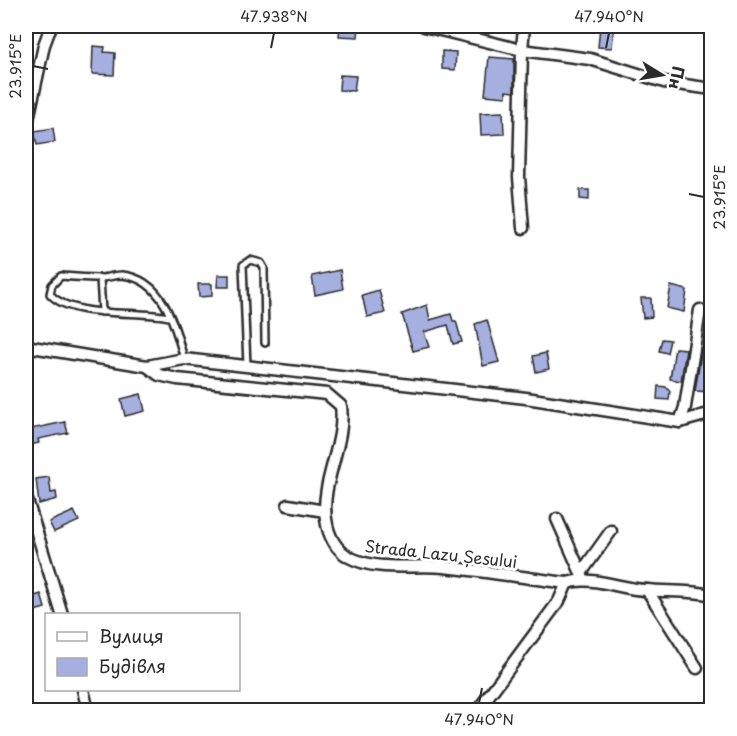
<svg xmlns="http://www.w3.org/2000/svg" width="737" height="736" viewBox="0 0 737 736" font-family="'Playpen Sans',sans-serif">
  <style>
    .building { fill: #a5b0e0; stroke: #2b2b2b; stroke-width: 1.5 }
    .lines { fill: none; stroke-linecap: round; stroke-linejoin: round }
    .lane-casing { stroke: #2b2b2b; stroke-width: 10 }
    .street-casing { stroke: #2b2b2b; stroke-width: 15 }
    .lane { stroke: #fff; stroke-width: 5 }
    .street { stroke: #fff; stroke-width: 10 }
    .ticks { fill: none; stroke: #2b2b2b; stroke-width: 2 }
    .labels { text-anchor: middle; stroke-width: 6; stroke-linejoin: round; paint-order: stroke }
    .street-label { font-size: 16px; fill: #2b2b2b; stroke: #fff }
    .neatline { fill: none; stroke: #2b2b2b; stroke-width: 2 }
    .ticks-label { font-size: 15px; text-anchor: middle; fill: #2b2b2b }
  </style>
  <rect width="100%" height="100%" fill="#fff"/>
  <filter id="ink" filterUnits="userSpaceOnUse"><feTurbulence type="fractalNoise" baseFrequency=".0167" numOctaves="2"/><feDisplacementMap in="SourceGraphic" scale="12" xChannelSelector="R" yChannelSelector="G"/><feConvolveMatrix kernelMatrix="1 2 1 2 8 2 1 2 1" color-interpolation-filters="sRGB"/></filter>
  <g filter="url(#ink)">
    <g class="building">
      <polygon points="340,26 359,26 358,37 339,36"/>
      <polygon points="600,26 614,26 612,48 598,47"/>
      <polygon points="683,26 711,26 711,36 683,28"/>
      <polygon points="93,46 105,47 104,52 115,53 114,75 92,74"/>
      <polygon points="442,51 456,52 455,70 442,69"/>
      <polygon points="489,57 514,59 514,92 506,91 506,97 485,95"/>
      <polygon points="340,75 356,76 354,91 339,90"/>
      <polygon points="503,112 504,134 481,135 480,113"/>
      <polygon points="53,128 55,142 37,145 34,131"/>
      <polygon points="580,190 589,190 589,200 580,199"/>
      <polygon points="340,270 343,289 315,295 312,276"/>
      <polygon points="218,275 229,275 229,287 217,287"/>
      <polygon points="198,284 212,284 212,296 199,297"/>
      <polygon points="671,286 687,290 684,312 667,308"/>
      <polygon points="379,290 385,313 367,317 362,295"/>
      <polygon points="641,298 651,298 652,317 643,318"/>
      <polygon points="427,305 430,320 451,314 453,321 456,321 462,342 453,344 448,325 424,332 429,347 413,351 402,314"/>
      <polygon points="487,320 499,362 483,366 475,324"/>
      <polygon points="662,339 670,340 667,353 659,351"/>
      <polygon points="675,348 686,349 681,381 670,379"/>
      <polygon points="702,348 711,349 711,392 695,391"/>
      <polygon points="546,353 549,369 536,372 533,356"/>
      <polygon points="658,386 666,387 670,391 669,400 657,399"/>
      <polygon points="141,394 145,411 125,416 121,399"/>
      <polygon points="65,422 68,433 38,439 39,443 26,446 26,430"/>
      <polygon points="49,477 51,493 56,492 57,499 39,504 36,479"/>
      <polygon points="74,511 79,521 54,532 49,522"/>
      <polygon points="41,594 45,608 31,612 28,598"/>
    </g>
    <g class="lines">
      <g class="lane-casing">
        <g id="lane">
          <polyline points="100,278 102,312"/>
          <path d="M169,317c-31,-7 -97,2 -119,-23l2,-9 9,-9c13,1 26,2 38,2 8,0 16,-3 23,-3 42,4 53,51 62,84"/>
          <polyline points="247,366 243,265 250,260 261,263 264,268 265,343"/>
        </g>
      </g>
      <g class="street-casing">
        <g id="street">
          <polyline points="424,26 522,50 519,177 523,228"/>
          <polyline points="524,26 522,50 590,59 664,82 712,89"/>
          <polyline points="26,129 44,45 51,26"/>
          <polyline points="26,346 147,366 184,359 526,398 680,422 712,413"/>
          <path d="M147,366l12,9 18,4 150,15 14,12c5,37 -21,77 -15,113 2,15 9,30 23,38 28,15 65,7 95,10 41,4 82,11 123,16 25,-8 53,6 79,7 22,2 43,0 66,5"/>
          <polyline points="680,422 685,407 700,310"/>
          <polyline points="26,497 62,614"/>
          <polyline points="288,505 325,511"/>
          <polyline points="557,519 584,580"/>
          <polyline points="581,573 611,531"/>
          <polyline points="647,590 697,668"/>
          <polyline points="83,690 88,710"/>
          <polyline points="478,710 559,601 567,583"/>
        </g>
      </g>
      <use href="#lane" class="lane"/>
      <use href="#street" class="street"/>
    </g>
  </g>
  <path class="ticks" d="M271,48l3,-15M606,48l3,-15M33,66l15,3M689,194l15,3M479,703l3,-15"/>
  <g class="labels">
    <g class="street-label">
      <text transform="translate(441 554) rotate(6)" y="6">Strada Lazu Șesului</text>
    </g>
  </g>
  <rect width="737" height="736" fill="none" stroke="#fff" stroke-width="66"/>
  <rect x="45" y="613" width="195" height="78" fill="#ffffff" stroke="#aaaaaa" stroke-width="1.5"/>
  <rect x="57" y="632" width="30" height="9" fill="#ffffff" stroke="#aaaaaa" stroke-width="1.5"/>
  <text x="99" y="643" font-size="18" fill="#2b2b2b">Вулиця</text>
  <rect x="57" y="658" width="30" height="18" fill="#a5b0e0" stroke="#aaaaaa" stroke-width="1.5"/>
  <text x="99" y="673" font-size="18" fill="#2b2b2b">Будівля</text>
  <g transform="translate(662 75) rotate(101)" stroke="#ffffff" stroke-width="4.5" paint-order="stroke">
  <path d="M0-4.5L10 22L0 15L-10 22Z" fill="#2b2b2b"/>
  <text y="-9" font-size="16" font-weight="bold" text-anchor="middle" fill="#2b2b2b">Пн</text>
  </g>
  <rect x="33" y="33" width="671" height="670" class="neatline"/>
  <g class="ticks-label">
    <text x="274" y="22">47.938°N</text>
    <text x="609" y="22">47.940°N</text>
    <text transform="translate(16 66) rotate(-90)" y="5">23.915°E</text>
    <text transform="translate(720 197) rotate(-90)" y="5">23.915°E</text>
    <text x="479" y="725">47.940°N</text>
  </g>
</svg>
